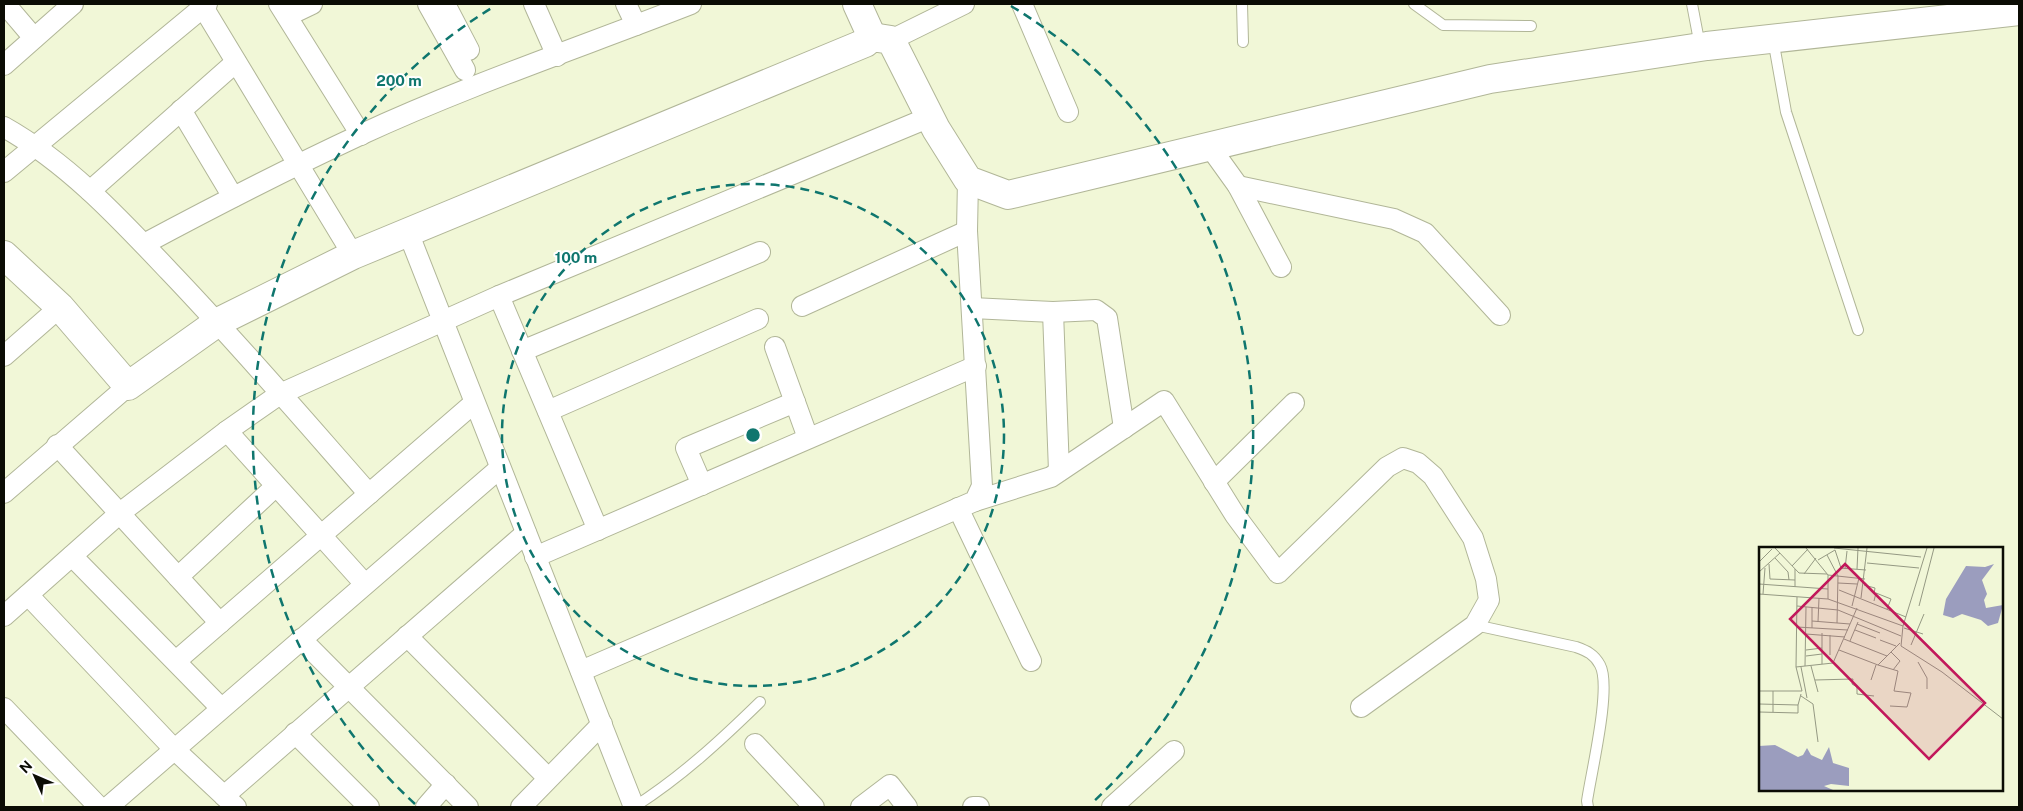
<svg xmlns="http://www.w3.org/2000/svg" width="2023" height="811" viewBox="0 0 2023 811" font-family="'Public Sans',sans-serif">
  <style>
    .lines { fill: none; stroke-linecap: round; stroke-linejoin: round }
    .lane-casing { stroke: #b1b698; stroke-width: 12 }
    .street-casing { stroke: #b1b698; stroke-width: 22 }
    .secondary-casing { stroke: #b1b698; stroke-width: 30 }
    .lane { stroke: #fff; stroke-width: 10 }
    .street { stroke: #fff; stroke-width: 20 }
    .secondary { stroke: #fff; stroke-width: 28 }
    .ring { fill: none; stroke: #0f766e; stroke-width: 2.5; stroke-dasharray: 9 6 }
    .inset-road { fill: none; stroke: #959983; stroke-width: 1 }
    .view { fill: #c2185b; fill-opacity: 0.15; stroke: #c2185b; stroke-width: 2.5 }
    .inset-edge { fill: none; stroke: #0b0c04; stroke-width: 2.5 }
    .centre { fill: #0f766e; stroke: #fff; stroke-width: 2.5 }
    .ring-label { font-size: 15px; text-anchor: middle; font-weight: bold; fill: #0f766e; stroke: #fff; stroke-width: 4; stroke-linejoin: round; paint-order: stroke }
  </style>
  <rect width="100%" height="100%" fill="#f1f7d7"/>
  <g class="lines">
    <g class="lane-casing">
      <g id="lane">
        <polyline points="1242,4 1243,42"/>
        <polyline points="1414,4 1443,25 1531,26"/>
        <polyline points="1692,4 1700,46"/>
        <polyline points="1773,39 1786,112 1858,330"/>
        <path d="M1475,625l101,22c11,4 18,7 24,18 12,22 -9,108 -13,136l1,6"/>
        <path d="M634,807c47,-30 86,-66 126,-105"/>
      </g>
    </g>
    <g class="street-casing">
      <g id="street">
        <polyline points="5,4 34,38"/>
        <polyline points="279,4 361,135"/>
        <polyline points="428,4 465,70"/>
        <polyline points="445,4 469,50"/>
        <polyline points="534,4 557,56"/>
        <polyline points="626,4 636,25"/>
        <polyline points="1022,4 1068,112"/>
        <polyline points="203,7 353,255"/>
        <polyline points="287,16 312,4"/>
        <polyline points="891,40 964,4"/>
        <polyline points="4,65 73,4"/>
        <polyline points="181,110 233,197"/>
        <path d="M4,127c64,36 115,91 165,144 69,72 134,148 200,223"/>
        <polyline points="1210,147 1238,186 1281,267"/>
        <polyline points="4,172 207,4"/>
        <polyline points="1238,186 1394,219 1425,233 1500,315"/>
        <polyline points="90,191 236,62"/>
        <polyline points="408,232 634,807"/>
        <path d="M144,244c71,-38 143,-75 216,-109 108,-50 221,-88 331,-131"/>
        <polyline points="499,296 598,530"/>
        <polyline points="802,306 967,231"/>
        <polyline points="972,308 1053,312 1096,310 1107,318 1124,428"/>
        <polyline points="1053,312 1059,471"/>
        <polyline points="775,347 808,438"/>
        <polyline points="522,351 760,252"/>
        <polyline points="4,356 60,307"/>
        <polyline points="548,411 758,319"/>
        <polyline points="227,431 364,583"/>
        <polyline points="57,445 220,623"/>
        <polyline points="1214,482 1294,403"/>
        <polyline points="702,485 686,448 795,402"/>
        <polyline points="4,493 128,386"/>
        <polyline points="975,501 1051,477 1164,401 1235,515 1278,573 1387,467 1403,458 1418,463 1433,476 1473,538 1486,579 1489,600 1475,625 1361,707"/>
        <polyline points="958,508 1031,661"/>
        <polyline points="72,556 221,708"/>
        <polyline points="535,557 976,366"/>
        <polyline points="178,577 276,486"/>
        <polyline points="28,595 174,749 236,807"/>
        <polyline points="4,616 120,513 227,431 280,394 499,296 930,117"/>
        <polyline points="407,636 548,778"/>
        <polyline points="301,639 468,807"/>
        <polyline points="176,661 474,403"/>
        <polyline points="581,671 975,501 982,486 967,231 968,180"/>
        <polyline points="4,708 99,807"/>
        <polyline points="295,733 369,807"/>
        <polyline points="755,744 814,807"/>
        <polyline points="224,796 526,533"/>
        <polyline points="108,807 500,468"/>
        <polyline points="426,807 446,784"/>
        <polyline points="521,807 602,724"/>
        <polyline points="861,807 890,785 907,807"/>
        <polyline points="973,807 979,807"/>
        <polyline points="1112,807 1174,751"/>
      </g>
    </g>
    <g class="secondary-casing">
      <g id="secondary">
        <polyline points="857,4 872,37"/>
        <polyline points="4,255 60,307 128,386 218,322 353,255 865,43 872,37 891,40 936,129 968,180 1008,195 1490,79 1707,46 2019,11"/>
      </g>
    </g>
    <use href="#lane" class="lane"/>
    <use href="#street" class="street"/>
    <use href="#secondary" class="secondary"/>
  </g>
  <g class="ring">
    <circle cx="753" cy="435" r="251"/>
    <path d="M415 804A501 501 0 0 1 495 6M1011 6A501 501 0 0 1 1091 804"/>
  </g>
  <g transform="translate(1759 547)">
    <rect width="244" height="244" fill="#f1f7d7"/>
    <path d="M235,17l-12,16 5,14 -3,6 2,8 17,-3 -5,18 -10,3 -7,-6 -19,-6 -9,4 -10,-3 3,-16 20,-33 19,1zM16,198l23,12 5,-2 4,-7 4,7 11,5 7,-13 4,16 16,5v18l-18,-2 -7,2 9,4h-74v-44z" fill="#9b9dbe"/>
    <path class="inset-road" d="M16,1l24,25 28,1M47,1l22,27v24l75,27 -2,20 41,26 61,47M75,1l87,9M68,8l11,21 -1,47M16,11l13,14 1,8M59,13l17,-10 6,18M0,15l13,-13M108,16l52,5M10,17l1,15 25,1M33,19l16,-17M81,21l26,2M36,22v18M86,22l2,-18M98,22l1,-21M0,25l21,-19M45,27l12,-16M69,28l37,4M79,36l19,1M0,37l69,5M105,38l11,3 -1,6M80,43l67,27M0,47l69,5M4,47l2,-26M102,51l6,-50M115,54l2,-8 15,6 -4,10M38,59l41,4 63,26M93,59l7,-28M160,59l15,-58M53,74l38,3M59,75l1,-24M98,77l23,9M144,79l24,-78M38,80l51,3M53,81v-21M145,81l19,6M96,83l21,8M47,87l39,3M85,92l43,17M121,93l16,6M91,94l8,-19M152,98l13,-31M47,103l16,-2M80,103l39,15 22,-22M132,105l9,9 -7,9M71,108v-20M47,109l16,-2M159,115l9,16v11M63,117v-31M119,118l20,6 -4,20 17,2 -4,14 -17,-1M46,119l1,-59M52,119l7,26M37,120l37,-4 24,-55M42,120l6,31M56,133l38,-1 -1,5 5,3v7l17,2M112,133l5,-15M0,144h43l-6,-24 1,-70M42,149l12,8 5,38M0,157l39,1 3,-11M0,165l39,1v-8M14,165v-21"/>
    <path class="view" d="M86,17l140,139 -56,56 -139,-140z"/>
    <rect width="244" height="244" class="inset-edge"/>
  </g>
  <circle cx="753" cy="435" r="8" class="centre"/>
  <g class="ring-label">
    <text x="399" y="86">200 m</text>
    <text x="576" y="263">100 m</text>
  </g>
  <rect width="2023" height="811" fill="none" stroke="#0b0c04" stroke-width="10"/>
  <g transform="translate(35 776) rotate(315)" stroke="#ffffff" stroke-width="4" paint-order="stroke">
  <path d="M0-4L9 19L0 12L-9 19Z" fill="#0b0c04"/>
  <text y="-8" font-size="14" font-weight="bold" text-anchor="middle" fill="#0b0c04">N</text>
  </g>
</svg>
